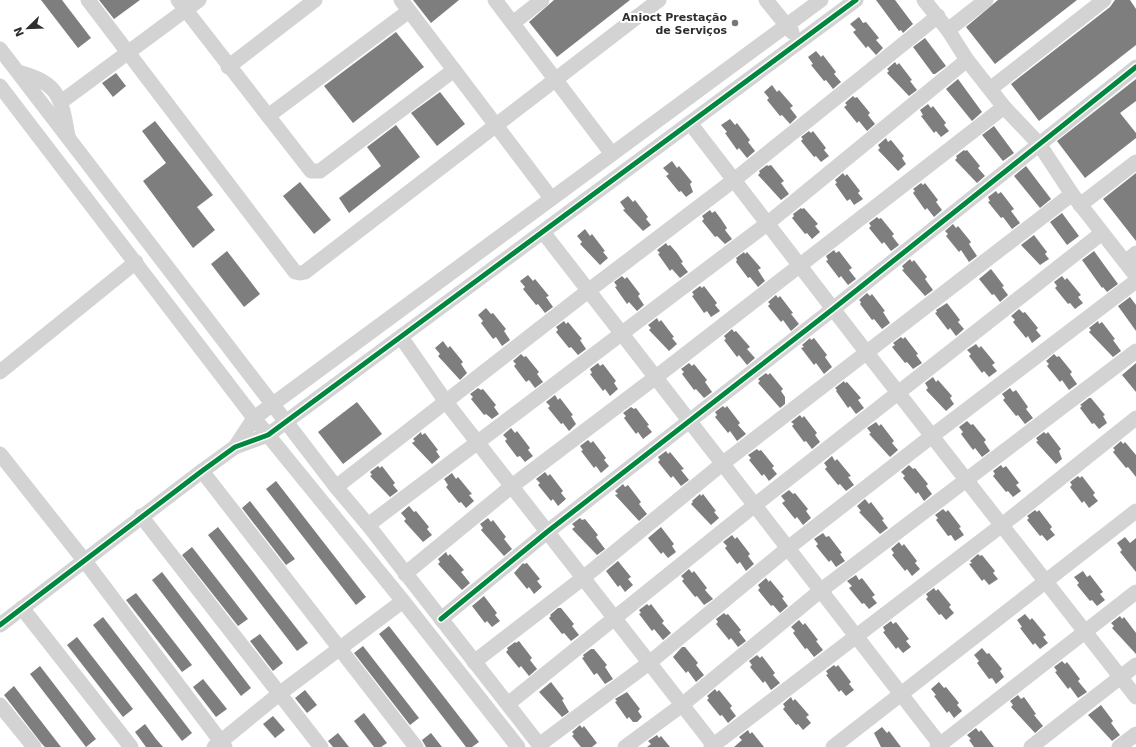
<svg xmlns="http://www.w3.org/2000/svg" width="1136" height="747" viewBox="0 0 1136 747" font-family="'DejaVu Sans',sans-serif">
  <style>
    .building { fill: #7e7e7e }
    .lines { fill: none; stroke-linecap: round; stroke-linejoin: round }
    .minor { stroke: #d3d3d3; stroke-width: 15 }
    .cycleway-casing { stroke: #fff; stroke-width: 8 }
    .cycleway { stroke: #00873e; stroke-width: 5 }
    .poi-dot { fill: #777; stroke: #fff; stroke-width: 1.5 }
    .labels { text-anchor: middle; stroke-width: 4; stroke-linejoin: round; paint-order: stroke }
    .poi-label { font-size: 11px; font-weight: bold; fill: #2e2e2e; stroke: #fff; text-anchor: end }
  </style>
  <rect width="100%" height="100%" fill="#fff"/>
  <g class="building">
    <polygon points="41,0 62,0 91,38 78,48"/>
    <polygon points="99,0 140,0 114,19"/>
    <polygon points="413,0 459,0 431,23"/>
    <polygon points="554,0 630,0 557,57 529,22"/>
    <polygon points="876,0 895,0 913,24 903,33 901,30 899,31"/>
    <polygon points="998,0 1077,0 995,64 966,27"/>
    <polygon points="1115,0 1130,0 1136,9 1136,45 1039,121 1011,84 1110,7"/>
    <polygon points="859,17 863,23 866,22 879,38 876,40 883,48 876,55 868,46 866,48 853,32 856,30 850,24"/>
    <polygon points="396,32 424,67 353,123 324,86"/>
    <polygon points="925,38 946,66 935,74 933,74 913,47"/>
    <polygon points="816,51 821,57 823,55 836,72 834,74 841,82 833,89 826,80 824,81 811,65 813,64 808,57"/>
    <polygon points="895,62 897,65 899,63 912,80 910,81 917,90 909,96 887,73 889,71 887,69"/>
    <polygon points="116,73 126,86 113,97 102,83"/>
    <polygon points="958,79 982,112 972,121 946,89"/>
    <polygon points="1136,79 1136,101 1120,113 1136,133 1136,138 1085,178 1057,141"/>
    <polygon points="772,85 777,92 779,90 793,106 790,108 797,117 790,124 782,115 780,116 767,100 769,98 764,92"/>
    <polygon points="440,92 465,124 437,146 411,113"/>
    <polygon points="853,96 855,98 857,97 870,113 868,115 875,124 867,131 859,121 857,123 844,107 847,105 845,103"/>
    <polygon points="928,104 931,108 933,106 946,123 944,125 949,131 941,137 936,131 934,133 921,116 923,115 920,110"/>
    <polygon points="730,119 735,125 737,123 750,140 748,142 755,151 747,158 739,148 737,150 725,133 727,132 721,125"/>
    <polygon points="155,121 213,195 197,207 215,230 193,248 143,181 166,163 142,131"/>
    <polygon points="396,125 420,157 349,213 339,198 381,166 367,147"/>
    <polygon points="994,126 1014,153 1003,161 982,135"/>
    <polygon points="809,131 811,133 813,131 826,148 824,150 829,156 821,162 816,156 814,157 801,141 803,139 801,137"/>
    <polygon points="886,138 888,142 891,140 904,156 902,158 906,164 898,171 878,150 880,148 878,145"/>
    <polygon points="964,150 965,151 967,150 980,166 978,168 985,176 977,183 955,160 957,158 956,156"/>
    <polygon points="672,161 677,168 679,166 692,182 690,184 693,192 686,197 681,191 679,192 666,176 669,174 663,168"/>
    <polygon points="767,165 768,166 771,165 784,181 781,183 789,194 781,200 758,175 760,173 759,171"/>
    <polygon points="1026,166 1051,199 1040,208 1014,176"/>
    <polygon points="843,173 845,176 847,174 860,191 858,193 863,199 854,205 850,199 847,201 835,184 837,183 835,180"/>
    <polygon points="1136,173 1136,241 1103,199"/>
    <polygon points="300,182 331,220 314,234 283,196"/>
    <polygon points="921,183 923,185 925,183 938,200 936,202 942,210 934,217 927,208 925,210 913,193 915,191 913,189"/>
    <polygon points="996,191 998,194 1001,192 1014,209 1011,211 1020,223 1012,229 1003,217 1001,218 988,202 990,201 988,197"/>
    <polygon points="628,196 633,202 635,200 648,217 646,219 651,225 643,231 623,210 625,209 620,202"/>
    <polygon points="801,208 802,209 804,208 818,224 815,226 820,232 812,239 807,233 805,234 792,218 794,216 793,214"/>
    <polygon points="710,210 712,213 715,211 721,219 727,228 725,230 732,239 725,244 717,236 715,237 702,221 704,219 702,216"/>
    <polygon points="1062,213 1079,236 1067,245 1050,222"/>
    <polygon points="877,217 879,219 881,218 894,234 892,236 899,245 891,251 884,242 882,244 869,228 871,226 869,223"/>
    <polygon points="953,224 956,228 958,226 971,242 969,244 977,256 969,262 961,250 959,252 946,236 948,234 945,231"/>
    <polygon points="585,229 590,236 592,234 605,251 603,252 608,258 600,265 580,244 582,242 577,236"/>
    <polygon points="1034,235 1047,252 1045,254 1049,259 1040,265 1021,245"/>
    <polygon points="666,243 668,246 670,245 677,253 683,262 681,263 688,272 680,278 672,269 670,271 658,254 660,253 657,250"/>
    <polygon points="834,250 836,253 839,251 852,268 849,270 856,279 848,285 841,276 839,278 826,261 828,260 826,256"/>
    <polygon points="227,251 260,294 244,307 211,264"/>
    <polygon points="1094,251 1118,284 1107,292 1103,287 1102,288 1082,260"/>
    <polygon points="744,252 745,254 747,252 761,268 758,270 765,281 758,287 750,277 748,278 736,262 737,260 736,258"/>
    <polygon points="910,259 912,262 914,260 927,277 925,279 933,290 925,296 902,270 904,269 902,266"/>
    <polygon points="991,269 1004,286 1002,287 1008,295 1000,302 994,294 992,295 979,279"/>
    <polygon points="528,275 533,281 535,279 549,296 546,297 553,307 545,313 538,304 536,305 523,289 525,287 520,281"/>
    <polygon points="622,276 625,279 627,277 640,294 638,296 644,305 637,311 629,302 627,304 615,287 617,286 614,282"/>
    <polygon points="1062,276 1065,280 1067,278 1081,295 1078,297 1083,303 1075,309 1070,303 1068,304 1055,288 1057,286 1054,282"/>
    <polygon points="700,286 702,288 704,286 717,303 715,305 720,311 711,317 707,311 704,313 692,296 694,295 692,292"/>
    <polygon points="867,293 870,296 872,294 885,311 883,312 890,323 882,329 874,319 872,320 860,304 861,302 859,300"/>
    <polygon points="776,295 778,298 780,296 793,313 791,314 799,324 791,331 783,320 781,322 768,306 770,304 768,302"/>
    <polygon points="1130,297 1136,305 1136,331 1118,306"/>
    <polygon points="947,303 960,320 958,322 964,329 956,336 950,328 948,330 935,313 937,312 936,310"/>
    <polygon points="486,308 491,314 493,313 506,329 504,331 510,340 502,346 496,337 493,339 481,323 483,321 478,315"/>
    <polygon points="1019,309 1023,313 1025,312 1038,328 1036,330 1041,336 1032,343 1028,336 1026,338 1013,322 1015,320 1011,316"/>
    <polygon points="657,318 659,322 661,320 674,337 672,338 677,344 669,351 649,330 651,328 648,325"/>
    <polygon points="564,321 566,324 568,322 582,339 580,340 586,349 578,355 571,347 569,348 556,332 558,330 556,327"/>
    <polygon points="1098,321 1099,324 1102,322 1115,339 1113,340 1121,351 1113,357 1089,332 1091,330 1089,328"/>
    <polygon points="732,329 734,332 736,331 750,347 747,349 755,358 747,365 739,355 737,357 724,340 726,339 724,336"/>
    <polygon points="901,337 903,339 905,337 918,354 916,355 922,363 913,369 907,362 905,363 892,347 895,345 893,343"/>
    <polygon points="810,338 811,340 814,338 827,355 825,357 832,367 824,374 816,363 814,365 801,348 804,347 802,345"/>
    <polygon points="443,341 448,348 450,346 463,362 461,364 467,373 460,380 438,356 440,354 435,348"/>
    <polygon points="976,344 979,348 981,346 995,363 992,365 997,371 989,377 984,371 982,373 969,356 971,354 967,350"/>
    <polygon points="521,354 524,357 526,356 539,372 537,374 543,382 535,388 529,380 526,382 514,366 516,364 513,361"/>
    <polygon points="1054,354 1057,357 1059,356 1072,372 1070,374 1077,384 1069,390 1062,380 1060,382 1047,366 1049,364 1046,361"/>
    <polygon points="598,363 600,366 603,364 616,381 614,383 618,389 610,396 605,389 603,391 590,374 592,373 590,369"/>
    <polygon points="689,363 692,366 694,364 707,380 705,382 712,392 704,398 696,389 694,390 682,374 684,372 681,369"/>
    <polygon points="1136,363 1136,392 1122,375"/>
    <polygon points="766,373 768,375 770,373 783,389 781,391 785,397 785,404 780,408 758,383 760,381 758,379"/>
    <polygon points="933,377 936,382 938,380 952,396 950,398 954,404 946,411 926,390 928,388 925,383"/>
    <polygon points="844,381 845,383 847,382 861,398 858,400 864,408 856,414 850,406 848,408 836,391 837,390 835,388"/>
    <polygon points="478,388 481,390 483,389 496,405 494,407 499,414 492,419 486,414 484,415 471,399 473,397 470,394"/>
    <polygon points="1010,388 1013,392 1016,390 1028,407 1026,409 1033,418 1025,424 1018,415 1016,416 1003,400 1005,398 1002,394"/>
    <polygon points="555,395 558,400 560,398 573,415 571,416 576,424 569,431 563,423 561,424 548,408 550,406 546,402"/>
    <polygon points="1089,398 1091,398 1105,415 1103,416 1107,423 1099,429 1094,423 1092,424 1080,408 1082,406 1080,405"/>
    <polygon points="357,402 382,434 343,464 318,432"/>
    <polygon points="723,406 725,408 727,406 740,423 738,425 746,434 737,441 730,431 728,433 715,417 717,415 715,412"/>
    <polygon points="631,407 634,409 636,408 649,425 647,426 652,432 643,439 638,432 636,434 624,418 626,416 623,413"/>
    <polygon points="800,415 802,418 804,416 817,433 815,435 820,442 812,449 806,441 804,442 792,426 794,424 791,422"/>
    <polygon points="967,421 971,425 973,424 986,440 984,442 990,451 982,457 975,448 973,450 961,434 963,432 959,427"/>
    <polygon points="876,422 879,426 881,424 894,441 892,443 898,450 890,457 869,434 871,433 867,428"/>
    <polygon points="511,428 515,433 517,431 530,448 528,450 533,456 525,462 520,456 517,457 505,441 507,439 503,435"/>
    <polygon points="421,432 422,435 425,433 438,450 436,451 440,457 432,464 412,443 415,441 413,439"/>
    <polygon points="1044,432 1046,434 1048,432 1061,449 1059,451 1062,459 1056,464 1036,442 1038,441 1036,438"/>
    <polygon points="588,440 591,443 593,441 606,458 604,460 609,466 601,473 596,466 594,468 581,451 583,450 580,446"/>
    <polygon points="1121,441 1123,444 1125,442 1136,455 1136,477 1128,467 1126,468 1113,452 1115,450 1113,448"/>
    <polygon points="757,449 759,451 761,450 774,466 772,468 777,474 769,481 764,474 762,476 749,460 751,458 748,455"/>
    <polygon points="666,451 668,454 670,452 684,469 681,470 689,480 681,486 673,476 671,478 658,462 660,460 658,457"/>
    <polygon points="832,456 835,461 837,459 851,476 848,477 854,485 846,491 840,484 838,485 825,469 827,467 824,463"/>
    <polygon points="909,465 913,469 915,468 928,484 926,486 932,494 924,501 918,492 916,494 903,478 905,476 901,472"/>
    <polygon points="1001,465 1003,468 1006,466 1019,483 1016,485 1021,491 1013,497 1008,491 1006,492 993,476 995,474 993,471"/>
    <polygon points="378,466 380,468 382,466 395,483 393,485 398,491 390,497 370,476 372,475 370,472"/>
    <polygon points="545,472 548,476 550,474 563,491 561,493 566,499 558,506 553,499 551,501 538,485 540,483 536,479"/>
    <polygon points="452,473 456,479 458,477 472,494 469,495 474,501 466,508 461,502 459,503 446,487 448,485 444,479"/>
    <polygon points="1078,476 1080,478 1082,476 1095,493 1093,495 1098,501 1089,508 1084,501 1082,503 1070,487 1072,485 1070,482"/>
    <polygon points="276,481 366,597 356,605 266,489"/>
    <polygon points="623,484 625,487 628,485 641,502 639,504 647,514 639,521 615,495 618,494 615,491"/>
    <polygon points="789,490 793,494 795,493 808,509 806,511 811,518 803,525 797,517 795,519 782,503 785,501 781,496"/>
    <polygon points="700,494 701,496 703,494 716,511 714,512 719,518 711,525 691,504 693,502 692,501"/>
    <polygon points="865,499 869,504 871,502 884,519 882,520 888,528 880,534 859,512 861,511 857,506"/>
    <polygon points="250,501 295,559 286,565 242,508"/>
    <polygon points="409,506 414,512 416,511 429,527 427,529 432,535 423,542 404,521 406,519 401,513"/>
    <polygon points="943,509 946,512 948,510 961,527 959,528 964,535 955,541 951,535 948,536 936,520 938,518 935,515"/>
    <polygon points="1035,510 1037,512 1039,510 1052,527 1050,529 1055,535 1047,541 1042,535 1040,536 1027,520 1029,518 1027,516"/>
    <polygon points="488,518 491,522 493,520 506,537 504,539 512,549 504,556 481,530 483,528 480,524"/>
    <polygon points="580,518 582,520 585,519 598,535 596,537 605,549 597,555 572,529 575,527 572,524"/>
    <polygon points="218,527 308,643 297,651 208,535"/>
    <polygon points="661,527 674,544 672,546 676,552 668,558 663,552 661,554 648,538"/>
    <polygon points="823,533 826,537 829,536 842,553 840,554 845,561 836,567 831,560 829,562 816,546 818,544 814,539"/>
    <polygon points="732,535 735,539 737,537 750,554 748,556 754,564 746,571 740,562 737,564 725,548 727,546 723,542"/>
    <polygon points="1125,537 1130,543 1136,538 1136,572 1120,552 1122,550 1117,543"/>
    <polygon points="899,542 902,546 904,544 917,561 915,563 920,569 912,576 907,569 905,571 892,555 894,553 891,549"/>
    <polygon points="192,547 248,619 238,626 182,555"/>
    <polygon points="446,552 448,556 450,554 464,570 461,572 470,583 462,590 438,564 440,562 438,559"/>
    <polygon points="978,554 980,556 982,555 995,571 993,573 998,579 989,585 984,579 982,581 969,564 972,563 970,561"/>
    <polygon points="618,561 631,577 628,579 633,585 625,592 620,585 618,587 606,571"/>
    <polygon points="523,563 524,564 527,563 540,579 537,581 542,587 534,594 529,587 527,589 514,573"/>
    <polygon points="689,569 692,573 694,571 707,588 705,590 713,599 704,605 697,596 695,597 682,581 684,579 681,576"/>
    <polygon points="1083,571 1087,577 1090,575 1103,592 1100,594 1105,600 1097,606 1092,600 1090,601 1077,585 1079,583 1074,577"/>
    <polygon points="162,572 251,688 241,696 152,580"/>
    <polygon points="856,575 859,580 862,578 875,595 872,597 877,603 869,609 864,603 862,604 849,588 852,586 847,581"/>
    <polygon points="766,578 769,582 770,580 784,597 782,598 788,606 780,613 773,605 771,606 758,590 760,588 758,585"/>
    <polygon points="934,588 936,591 938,589 951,605 949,607 954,613 946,620 941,614 939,615 926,599 928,597 926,594"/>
    <polygon points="136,593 192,665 182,672 126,600"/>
    <polygon points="484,596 497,613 495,615 500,621 492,627 487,621 485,623 472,606"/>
    <polygon points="647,604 649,606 651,604 664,621 662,623 671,633 663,640 654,629 652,631 639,614 641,613 639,610"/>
    <polygon points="558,608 561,608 574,624 572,626 579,635 571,641 564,633 562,634 549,618 551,616 550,615"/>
    <polygon points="724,613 726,615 728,614 741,630 739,632 746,641 738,647 731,638 729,640 716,624 718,622 716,619"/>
    <polygon points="1025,614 1030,620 1032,618 1046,635 1043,637 1048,643 1040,649 1035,643 1033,645 1020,628 1022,627 1017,620"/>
    <polygon points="1120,616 1122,619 1124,617 1136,633 1136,654 1112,628 1114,626 1111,623"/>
    <polygon points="103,617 192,733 182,741 93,625"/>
    <polygon points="799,620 803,625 805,623 818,640 816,641 823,650 814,657 807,648 805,649 793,633 795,631 791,627"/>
    <polygon points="891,621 893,624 896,622 909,639 906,641 911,647 903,653 898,647 896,649 883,632 885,631 883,627"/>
    <polygon points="389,626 479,742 472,747 466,747 379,634"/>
    <polygon points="260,634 283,663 273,671 250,641"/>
    <polygon points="77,637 133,709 123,717 67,645"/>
    <polygon points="519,641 532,658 530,660 537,669 529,676 521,666 519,668 506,652 508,650 507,648 515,642 516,643"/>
    <polygon points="363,646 419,718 410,725 354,653"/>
    <polygon points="682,647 685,647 698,663 696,665 704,675 696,682 688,671 686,673 673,657"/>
    <polygon points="982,648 987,654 989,653 1002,669 1000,671 1004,677 996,684 992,678 989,679 977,663 979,661 974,655"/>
    <polygon points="591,649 594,649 607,665 605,667 613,679 605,684 597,673 594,675 582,658 584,657 583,655"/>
    <polygon points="757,655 760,658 762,656 775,673 773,675 780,683 771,690 765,681 763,683 750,667 752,665 749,661"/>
    <polygon points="1062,661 1065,664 1067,662 1080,679 1078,681 1087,692 1078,698 1070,687 1068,689 1055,672 1057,671 1054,667"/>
    <polygon points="834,665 836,667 838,665 851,682 849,684 854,690 846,696 841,690 839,692 826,675 828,674 826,671"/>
    <polygon points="40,666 96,739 86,747 30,674"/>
    <polygon points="203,679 227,709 216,717 193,687"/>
    <polygon points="551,682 564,699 562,700 569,712 562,717 539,692"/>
    <polygon points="939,682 944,688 946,687 959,703 957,705 962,711 954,718 949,711 947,713 934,696 936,695 931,689"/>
    <polygon points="14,686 37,716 61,747 45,747 42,744 4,695"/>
    <polygon points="715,689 717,692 719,690 732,706 730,708 736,716 728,723 722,715 720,716 707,700 709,698 707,696"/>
    <polygon points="305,690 317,705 307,713 295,698"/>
    <polygon points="627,692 640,709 638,711 642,717 637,722 633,722 629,717 627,719 615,702 617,701 615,699"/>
    <polygon points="1018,695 1021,699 1024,697 1036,714 1034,715 1043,726 1035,733 1011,707 1013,705 1010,701"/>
    <polygon points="791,697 793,701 795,699 809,715 806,717 811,723 803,730 798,724 796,725 783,709 785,707 783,704"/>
    <polygon points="1101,705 1113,721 1111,723 1120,735 1112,741 1088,715"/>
    <polygon points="364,713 387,743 381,747 374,747 354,721"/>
    <polygon points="273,716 285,730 275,738 263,724"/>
    <polygon points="145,724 156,739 163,747 146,747 135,732"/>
    <polygon points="580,725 582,728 584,726 597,743 592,747 581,747 572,736 574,734 572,732"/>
    <polygon points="882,727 887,733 889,731 901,747 881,747 874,733"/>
    <polygon points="976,728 979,732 981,730 994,747 974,747 969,740 971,739 967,735"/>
    <polygon points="748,730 750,734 752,732 764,747 734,747 742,740 739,737"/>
    <polygon points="338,733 349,747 333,747 328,741"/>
    <polygon points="431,733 442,747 426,747 422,740"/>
    <polygon points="657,735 659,738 661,736 670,747 647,747 651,744 648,741"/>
  </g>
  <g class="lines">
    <g class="minor">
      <path d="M88,0l207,272 5,1 5,-1c118,-90 236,-182 354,-272"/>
      <polyline points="178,0 311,171 320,171 454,70"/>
      <polyline points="401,0 551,198"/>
      <polyline points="495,0 612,154"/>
      <polyline points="766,0 792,32"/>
      <polyline points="924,0 948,30 967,60 1004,107 1039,144 1072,194 1136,276"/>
      <polyline points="513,23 542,0"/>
      <polyline points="948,30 986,0"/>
      <polyline points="0,49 336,487 368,525 541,747"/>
      <polyline points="228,67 315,0"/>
      <path d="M18,72c41,11 43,25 50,64"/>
      <polyline points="0,86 254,418 403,601 518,747"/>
      <polyline points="990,89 1104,0"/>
      <polyline points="61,102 199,0"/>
      <polyline points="268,116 409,11"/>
      <polyline points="690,123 867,353 1136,697"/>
      <polyline points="1080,205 1136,162"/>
      <polyline points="543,232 942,747"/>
      <polyline points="1125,262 1136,253"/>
      <polyline points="401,337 446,402 715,747"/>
      <polyline points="0,372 136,262"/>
      <polyline points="235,447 254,418 821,0"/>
      <polyline points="0,454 84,560 225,747"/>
      <polyline points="202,471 416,747"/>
      <polyline points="336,487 588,291 734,180 938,16"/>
      <polyline points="141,516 321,747"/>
      <polyline points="368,525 768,223 967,60"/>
      <polyline points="405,574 512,486 656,377 1004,107"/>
      <polyline points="22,608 131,747"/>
      <polyline points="441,619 547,532 833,309 1136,67"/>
      <polyline points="0,625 202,471 235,447 268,435 856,0"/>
      <polyline points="474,662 583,578 722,464 1072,194"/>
      <polyline points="508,704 755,505 1102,233"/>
      <polyline points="0,705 34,747"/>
      <polyline points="539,745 649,663 788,548 932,436 1136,281"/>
      <polyline points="214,747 279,694 403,601"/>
      <polyline points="625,747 682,705 820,591 1136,351"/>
      <polyline points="711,747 1002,525 1136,418"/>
      <polyline points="833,747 1136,511"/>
      <polyline points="937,747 1136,592"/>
      <polyline points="1031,747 1136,665"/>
      <polyline points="1119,747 1136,734"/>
    </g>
    <g class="cycleway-casing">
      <g id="cycleway">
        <polyline points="441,619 547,532 833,309 1136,67"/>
        <polyline points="0,625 202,471 235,447 268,435 856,0"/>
      </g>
    </g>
    <use href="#cycleway" class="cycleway"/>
  </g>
  <circle class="poi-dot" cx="735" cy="23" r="4"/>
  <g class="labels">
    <g class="poi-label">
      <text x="727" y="21">Anioct Prestação<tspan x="727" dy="13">de Serviços</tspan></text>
    </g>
  </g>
  <g transform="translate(28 28) rotate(247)" stroke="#ffffff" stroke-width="3" paint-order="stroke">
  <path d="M0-3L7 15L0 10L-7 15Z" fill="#2e2e2e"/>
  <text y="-6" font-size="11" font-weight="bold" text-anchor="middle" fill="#2e2e2e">N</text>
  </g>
</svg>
